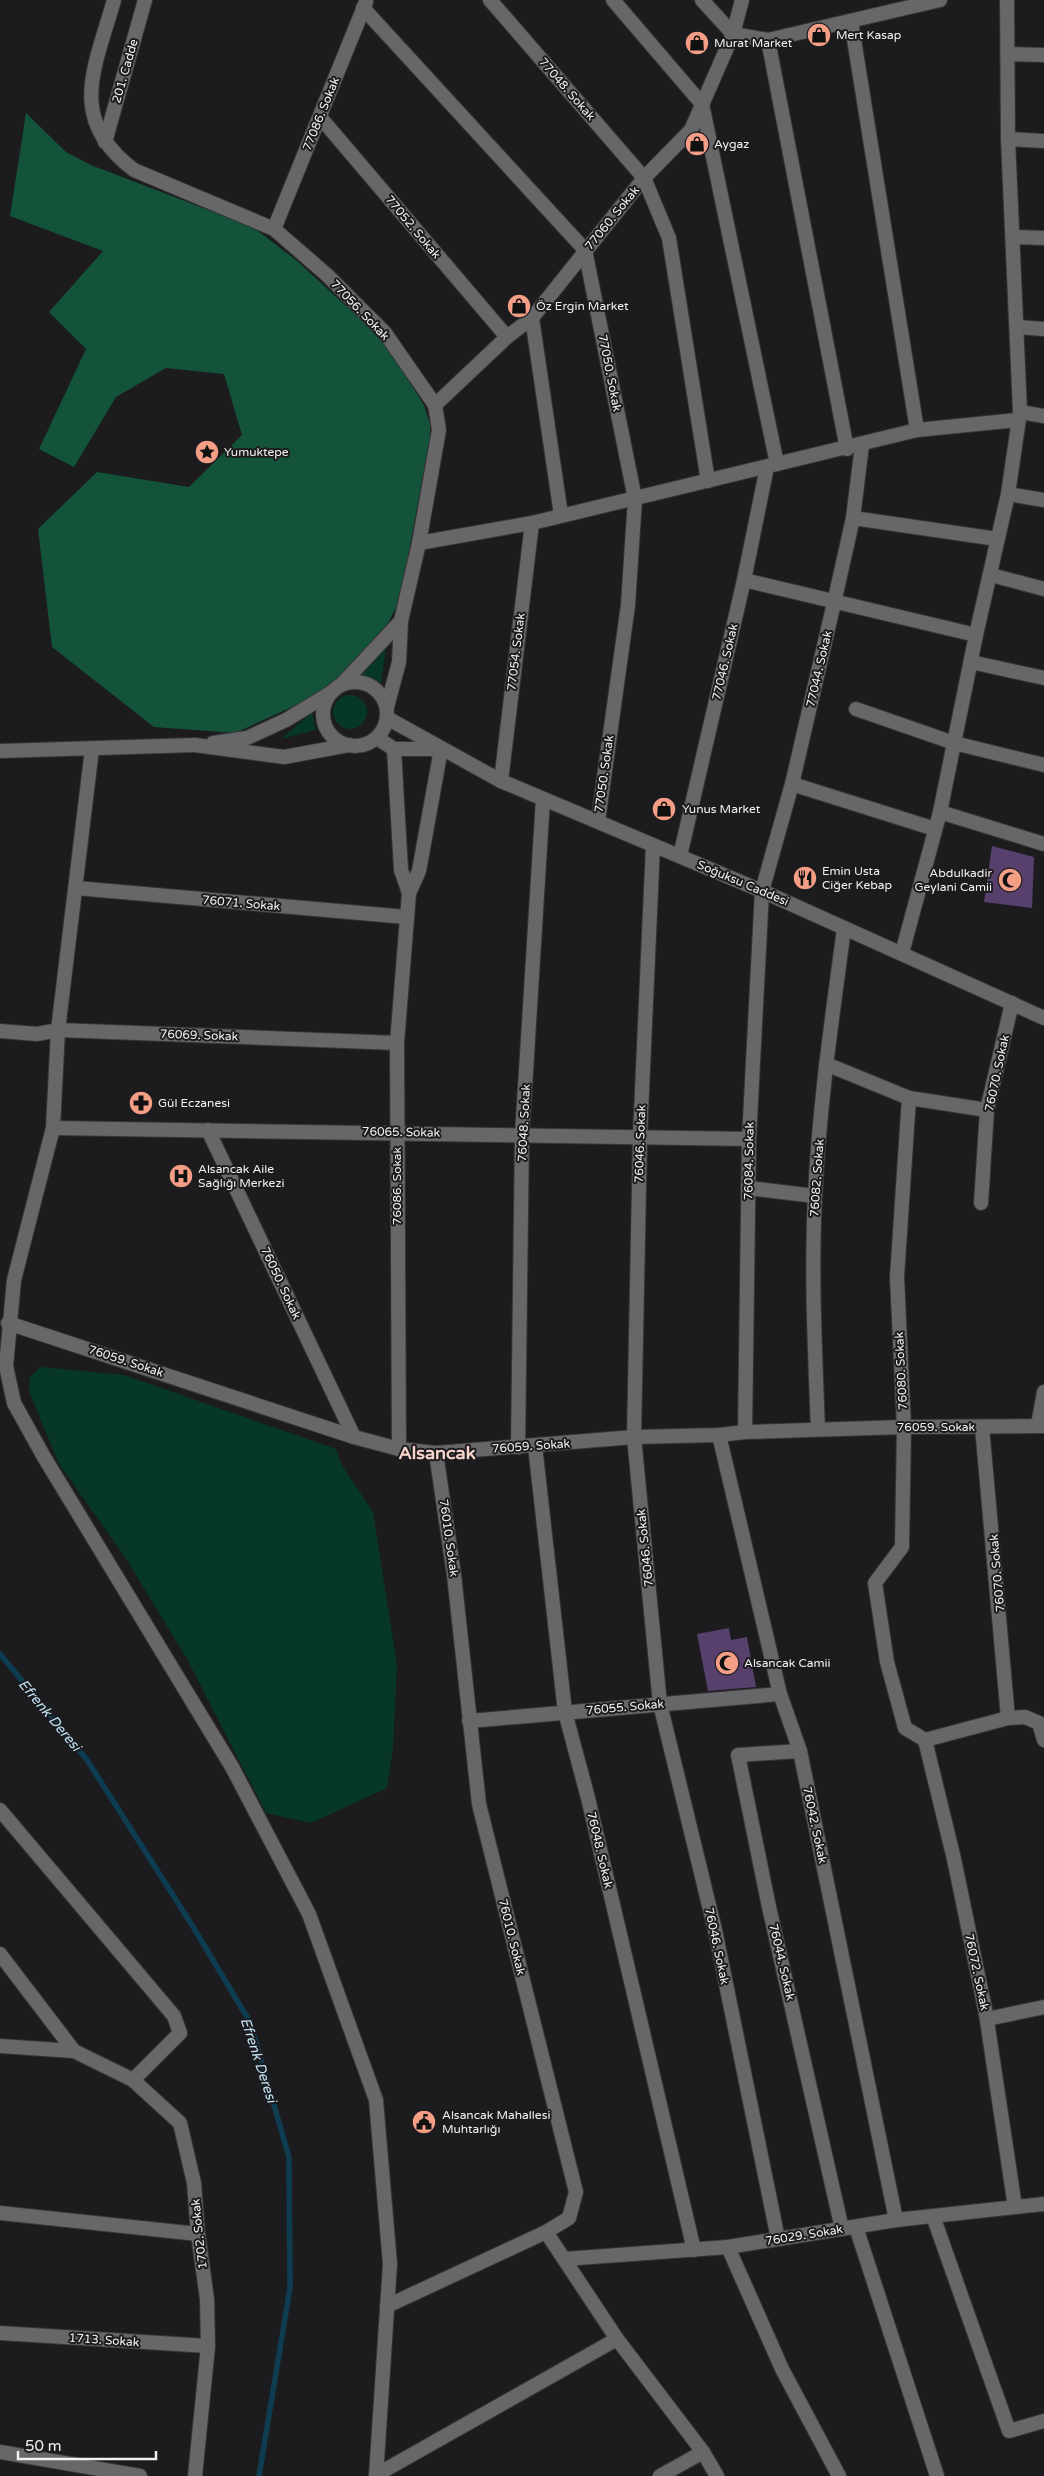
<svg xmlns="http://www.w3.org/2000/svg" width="1044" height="2476" viewBox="0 0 1044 2476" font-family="'Varela Round',sans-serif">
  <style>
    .green { fill: #073826 }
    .forest { fill: #12533a }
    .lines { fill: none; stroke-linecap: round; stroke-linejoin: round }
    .stream { stroke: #0e3d52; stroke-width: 5.5 }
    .building { fill: #57406c }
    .minor-casing { stroke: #363537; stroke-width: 16 }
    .tertiary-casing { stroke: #363537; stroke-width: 16 }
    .minor { stroke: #676669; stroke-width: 14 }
    .tertiary { stroke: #676669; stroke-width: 14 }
    .labels { text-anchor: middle; stroke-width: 4; stroke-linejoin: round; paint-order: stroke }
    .poi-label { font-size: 12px; fill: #f1f0f2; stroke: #1c1b1e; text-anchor: start }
    .street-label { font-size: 12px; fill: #f1f0f2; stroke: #1c1b1e }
    .water-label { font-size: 14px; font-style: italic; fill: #c0e1f3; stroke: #1c1b1e }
    .district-label { font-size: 18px; font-weight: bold; fill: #f7d5cc; stroke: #1c1b1e }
  </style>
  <rect width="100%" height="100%" fill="#1c1b1e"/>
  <g class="green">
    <polygon points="386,649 381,684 361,675"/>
    <circle cx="350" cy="712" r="17"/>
    <polygon points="312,712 316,730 281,739"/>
    <polygon points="40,1367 124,1375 336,1449 341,1464 373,1512 397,1665 393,1748 387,1788 311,1823 266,1813 187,1659 125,1557 59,1464 29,1391 30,1377"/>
  </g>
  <polygon class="forest" points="26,113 66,152 91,165 237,221 258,231 296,260 382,339 424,405 430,424 430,438 400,600 387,625 369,650 323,693 235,733 154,727 52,647 38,529 97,472 189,487 242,435 224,374 166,368 116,397 74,467 39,449 86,349 49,312 103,251 10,216"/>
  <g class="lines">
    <polyline class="stream" points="0,1654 87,1760 192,1925 250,2022 289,2157 290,2288 259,2476"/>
  </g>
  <g class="building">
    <polygon points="992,846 1034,857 1032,908 984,902"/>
    <polygon points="729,1628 731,1640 747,1637 756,1687 708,1691 697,1634"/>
  </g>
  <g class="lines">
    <g class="minor-casing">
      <g id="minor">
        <polyline points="490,0 644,178 669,238 708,481"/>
        <polyline points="613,0 702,104 777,464"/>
        <polyline points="702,0 733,34 768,40 940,0"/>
        <polyline points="363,8 585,250 635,499 628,605 598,821"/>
        <polyline points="851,21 917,430"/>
        <polyline points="768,40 847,449"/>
        <polyline points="1009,54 1044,55"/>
        <polyline points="320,117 507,337"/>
        <polyline points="1008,139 1044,141"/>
        <polyline points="274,229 366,2"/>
        <polyline points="1013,237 1044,238"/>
        <polyline points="532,318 561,515"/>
        <polyline points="1017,327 1044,329"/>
        <polyline points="435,405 507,337 532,318 644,178 691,130 733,34 742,0"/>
        <polyline points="1020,412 1044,416"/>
        <polyline points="1008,494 1044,500"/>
        <polyline points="853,518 997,539"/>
        <polyline points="419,543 532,523 917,430 1017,420"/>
        <polyline points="991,575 1044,589"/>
        <polyline points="744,580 976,635"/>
        <polyline points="971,662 1044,678"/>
        <polyline points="856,709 954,743 1044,765"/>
        <polyline points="92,749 58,1030 53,1128 14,1280 6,1366 14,1403 44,1457 232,1767 309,1914 376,2100 390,2264 376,2476"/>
        <polyline points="394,749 401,870 409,893"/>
        <polyline points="0,751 195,745"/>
        <polyline points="501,781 532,523"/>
        <polyline points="792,784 935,829"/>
        <polyline points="940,812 1044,844"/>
        <polyline points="653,845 640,1136 634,1437 660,1704 715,1930 778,2239"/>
        <polyline points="680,856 744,580 767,467"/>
        <polyline points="76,888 406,917"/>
        <polyline points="902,953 940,812 976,635 1008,494 1020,412 1008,139 1007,0"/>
        <polyline points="0,1031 37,1034 58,1030 397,1043"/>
        <polyline points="826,1064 909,1098 987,1110"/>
        <polyline points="909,1098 897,1277 904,1427 902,1547 875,1583 887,1662 905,1728 925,1740"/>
        <polyline points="53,1128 749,1139"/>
        <polyline points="208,1130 354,1437"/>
        <polyline points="748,1188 815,1196"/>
        <polyline points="981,1203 987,1110 1012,1003"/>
        <polyline points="8,1323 354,1437 399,1449 436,1453 634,1437 719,1435 745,1432 904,1427 1044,1426"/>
        <polyline points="1038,1425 1044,1392"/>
        <polyline points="982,1427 1008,1718"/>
        <path d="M818,1429c-3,-77 -7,-155 -3,-232 4,-90 17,-179 29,-268"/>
        <polyline points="745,1432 749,1139 762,891 792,784 834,603 853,518 862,445"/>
        <polyline points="719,1435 780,1694 800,1751 896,2220"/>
        <polyline points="535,1446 565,1712 588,1798 694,2250"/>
        <polyline points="518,1447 522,1135 543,799"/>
        <polyline points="399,1449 397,1043 409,893 419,871 441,749"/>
        <polyline points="469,1721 780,1694"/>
        <polyline points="925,1740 954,1859 986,2014 1015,2207"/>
        <polyline points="925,1740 1008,1718 1025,1717 1039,1723 1044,1740"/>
        <polyline points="800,1751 738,1755 769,1907 842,2229"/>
        <polyline points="0,1810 174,2016 180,2033 133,2080"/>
        <polyline points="0,1954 74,2051"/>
        <polyline points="987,2019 1044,2007"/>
        <polyline points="0,2046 74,2051 133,2080 180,2123 194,2183 198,2234 207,2299 208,2346 195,2476"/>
        <polyline points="0,2213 198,2234"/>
        <polyline points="933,2216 1009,2431 1044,2421"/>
        <polyline points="856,2227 937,2476"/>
        <polyline points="546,2232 617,2339 703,2452 717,2476"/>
        <polyline points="728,2247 782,2369 839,2476"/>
        <polyline points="564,2259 728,2247 896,2220 1044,2204"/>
        <polyline points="387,2306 546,2232 569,2218 576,2192 479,1804 454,1575 436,1453"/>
        <polyline points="0,2333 208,2346"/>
        <polyline points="0,2452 140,2476"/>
        <polyline points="376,2475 617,2339"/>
        <polyline points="660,2476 703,2452"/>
      </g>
    </g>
    <g class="tertiary-casing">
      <g id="tertiary">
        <path d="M114,0c-19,68 -48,119 20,170l140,59 53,46 58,58 50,72 4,25 -20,113 -18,78 -2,41 -12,45"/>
        <polyline points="105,142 145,0"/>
        <circle cx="355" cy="714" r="32"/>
        <polyline points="341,685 401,621"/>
        <polyline points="387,718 501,781 762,891 1044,1018"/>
        <polyline points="377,738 394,749 440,749"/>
        <polyline points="213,743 247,738 286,720 332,692"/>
        <polyline points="195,745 284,757 349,745"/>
      </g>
    </g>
    <use href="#minor" class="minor"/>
    <use href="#tertiary" class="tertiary"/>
  </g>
  <defs>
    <g id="shop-disc" transform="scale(1.25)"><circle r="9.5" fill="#f49e86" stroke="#1c1b1e"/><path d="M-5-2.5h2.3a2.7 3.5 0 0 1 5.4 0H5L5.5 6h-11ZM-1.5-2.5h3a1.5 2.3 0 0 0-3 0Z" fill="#111"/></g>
    <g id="sight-disc" transform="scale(1.25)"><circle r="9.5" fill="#f49e86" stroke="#1c1b1e"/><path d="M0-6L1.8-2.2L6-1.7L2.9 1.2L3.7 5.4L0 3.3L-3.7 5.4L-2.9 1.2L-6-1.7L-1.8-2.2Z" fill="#111"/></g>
    <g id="restaurant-disc" transform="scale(1.25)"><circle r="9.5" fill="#f49e86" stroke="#1c1b1e"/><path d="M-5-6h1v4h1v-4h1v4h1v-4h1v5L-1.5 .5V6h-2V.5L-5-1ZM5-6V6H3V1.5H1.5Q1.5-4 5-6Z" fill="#111"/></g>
    <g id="mosque-disc" transform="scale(1.25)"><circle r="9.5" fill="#f49e86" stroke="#1c1b1e"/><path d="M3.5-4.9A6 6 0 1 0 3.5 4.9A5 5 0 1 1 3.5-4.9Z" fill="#111"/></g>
    <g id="pharmacy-disc" transform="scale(1.25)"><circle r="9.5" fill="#f49e86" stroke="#1c1b1e"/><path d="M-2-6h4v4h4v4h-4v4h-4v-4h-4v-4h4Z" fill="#111"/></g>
    <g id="hospital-disc" transform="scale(1.25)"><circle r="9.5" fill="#f49e86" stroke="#1c1b1e"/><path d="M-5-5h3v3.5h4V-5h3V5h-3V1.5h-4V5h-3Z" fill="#111"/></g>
    <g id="civic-disc" transform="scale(1.25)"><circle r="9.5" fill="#f49e86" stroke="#1c1b1e"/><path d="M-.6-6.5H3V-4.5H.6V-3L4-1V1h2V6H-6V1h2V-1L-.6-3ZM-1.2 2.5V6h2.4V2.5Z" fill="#111"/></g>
  </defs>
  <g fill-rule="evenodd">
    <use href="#shop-disc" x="819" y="35"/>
    <use href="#shop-disc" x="697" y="43"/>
    <use href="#shop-disc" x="697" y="144"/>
    <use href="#shop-disc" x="519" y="306"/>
    <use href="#sight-disc" x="207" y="452"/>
    <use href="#shop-disc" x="664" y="809"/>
    <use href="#restaurant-disc" x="805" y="878"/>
    <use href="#mosque-disc" x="1010" y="880"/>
    <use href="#pharmacy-disc" x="141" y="1103"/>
    <use href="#hospital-disc" x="181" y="1176"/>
    <use href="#mosque-disc" x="727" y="1663"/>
    <use href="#civic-disc" x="424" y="2122"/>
  </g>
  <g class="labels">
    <g class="poi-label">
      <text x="836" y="39">Mert Kasap</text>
      <text x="714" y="47">Murat Market</text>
      <text x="714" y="148">Aygaz</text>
      <text x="536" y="310">Öz Ergin Market</text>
      <text x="224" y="456">Yumuktepe</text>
      <text x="682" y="813">Yunus Market</text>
      <text x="822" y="875">Emin Usta<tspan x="822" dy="14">Ciğer Kebap</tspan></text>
      <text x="992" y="877" text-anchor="end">Abdulkadir<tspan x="992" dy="14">Geylani Camii</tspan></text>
      <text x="158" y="1107">Gül Eczanesi</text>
      <text x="198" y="1173">Alsancak Aile<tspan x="198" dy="14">Sağlığı Merkezi</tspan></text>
      <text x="744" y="1667">Alsancak Camii</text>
      <text x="442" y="2119">Alsancak Mahallesi<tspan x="442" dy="14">Muhtarlığı</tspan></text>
    </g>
    <g class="street-label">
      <text transform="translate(125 71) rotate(-74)" y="4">201. Cadde</text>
      <text transform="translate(567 89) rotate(49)" y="4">77048. Sokak</text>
      <text transform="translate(321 114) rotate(-68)" y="4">77086. Sokak</text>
      <text transform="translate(612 218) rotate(-51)" y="4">77060. Sokak</text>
      <text transform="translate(413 227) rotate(50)" y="4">77052. Sokak</text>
      <text transform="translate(360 310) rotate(46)" y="4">77056. Sokak</text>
      <text transform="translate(610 373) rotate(79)" y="4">77050. Sokak</text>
      <text transform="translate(516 652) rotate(-83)" y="4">77054. Sokak</text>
      <text transform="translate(725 662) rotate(-77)" y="4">77046. Sokak</text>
      <text transform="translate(819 669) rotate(-77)" y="4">77044. Sokak</text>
      <text transform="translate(604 774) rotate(-82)" y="4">77050. Sokak</text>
      <text transform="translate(743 883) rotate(23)" y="4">Soğuksu Caddesi</text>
      <text transform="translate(241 903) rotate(5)" y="4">76071. Sokak</text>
      <text transform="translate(199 1035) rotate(2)" y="4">76069. Sokak</text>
      <text transform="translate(997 1073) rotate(-78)" y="4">76070. Sokak</text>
      <text transform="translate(524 1123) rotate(-87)" y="4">76048. Sokak</text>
      <text transform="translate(401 1132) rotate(1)" y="4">76065. Sokak</text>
      <text transform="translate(640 1144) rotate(-88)" y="4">76046. Sokak</text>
      <text transform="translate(749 1161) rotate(-89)" y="4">76084. Sokak</text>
      <text transform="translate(817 1178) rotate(-86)" y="4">76082. Sokak</text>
      <text transform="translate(397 1186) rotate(-90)" y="4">76086. Sokak</text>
      <text transform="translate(281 1283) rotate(65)" y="4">76050. Sokak</text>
      <text transform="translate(126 1361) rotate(18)" y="4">76059. Sokak</text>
      <text transform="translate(901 1371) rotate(-93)" y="4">76080. Sokak</text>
      <text x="936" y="1431">76059. Sokak</text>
      <text transform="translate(531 1446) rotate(-4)" y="4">76059. Sokak</text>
      <text transform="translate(449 1538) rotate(82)" y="4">76010. Sokak</text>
      <text transform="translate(645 1548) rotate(-96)" y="4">76046. Sokak</text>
      <text transform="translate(997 1573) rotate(-95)" y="4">76070. Sokak</text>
      <text transform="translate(625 1707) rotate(-5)" y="4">76055. Sokak</text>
      <text transform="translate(815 1825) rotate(78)" y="4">76042. Sokak</text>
      <text transform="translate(600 1850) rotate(77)" y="4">76048. Sokak</text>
      <text transform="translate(512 1937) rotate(76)" y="4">76010. Sokak</text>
      <text transform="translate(717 1946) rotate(78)" y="4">76046. Sokak</text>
      <text transform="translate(782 1962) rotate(77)" y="4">76044. Sokak</text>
      <text transform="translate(977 1972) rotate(78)" y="4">76072. Sokak</text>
      <text transform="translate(199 2234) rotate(-96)" y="4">1702. Sokak</text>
      <text transform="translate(804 2235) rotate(-9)" y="4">76029. Sokak</text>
      <text transform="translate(104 2340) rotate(4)" y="4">1713. Sokak</text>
    </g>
    <g class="water-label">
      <text transform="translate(50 1715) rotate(50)" y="5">Efrenk Deresi</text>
      <text transform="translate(259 2060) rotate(72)" y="5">Efrenk Deresi</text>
    </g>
    <g class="district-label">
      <text x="437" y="1459">Alsancak</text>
    </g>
  </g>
  <path d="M18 2451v8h138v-8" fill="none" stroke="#f1f0f2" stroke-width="2.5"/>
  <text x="25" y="2451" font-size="15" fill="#f1f0f2" stroke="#1c1b1e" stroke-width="4" paint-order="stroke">50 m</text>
</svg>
